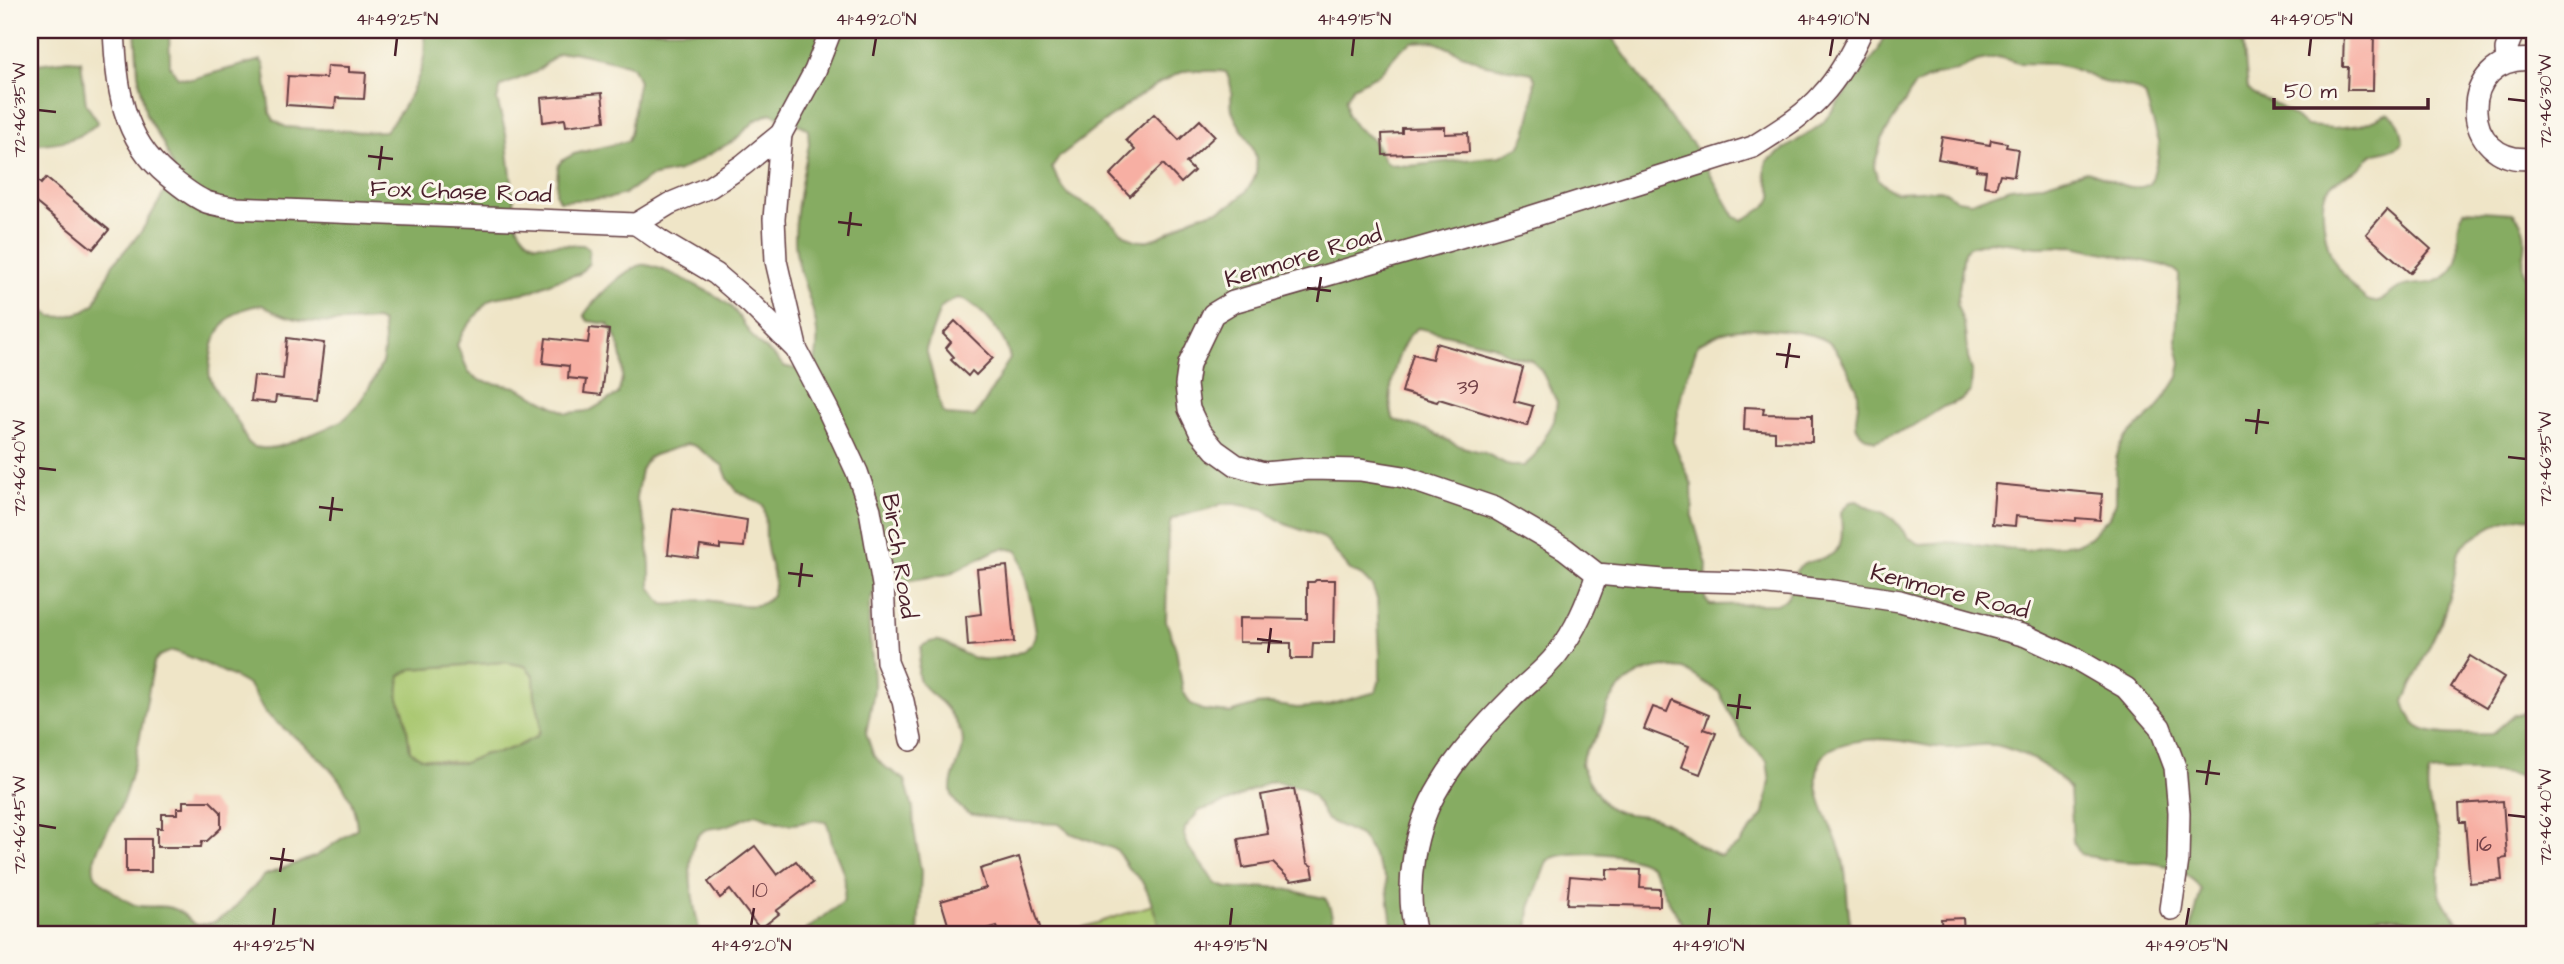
<svg xmlns="http://www.w3.org/2000/svg" width="2564" height="964" viewBox="0 0 2564 964" font-family="'Architects Daughter',sans-serif">
  <style>
    .green { fill: #a9c76f; stroke: #7a734d; stroke-width: 2 }
    .forest { fill: #86ac62; stroke: #686646; stroke-width: 2; fill-rule: evenodd }
    .building { fill: #f7afa3 }
    .lines { fill: none; stroke-linecap: round; stroke-linejoin: round }
    .minor-casing { stroke: #633d42; stroke-width: 24 }
    .minor { stroke: #fff; stroke-width: 21 }
    .ticks { fill: none; stroke: #4a1f2b; stroke-width: 2.5 }
    .labels { text-anchor: middle; stroke-width: 6; stroke-linejoin: round; paint-order: stroke }
    .number-label { font-size: 21px; fill: #754349 }
    .street-label { font-size: 24px; fill: #4a1f2b; stroke: #fbf7ec }
    .neatline { fill: none; stroke: #4a1f2b; stroke-width: 2.5 }
    .ticks-label { font-size: 18px; text-anchor: middle; fill: #4a1f2b }
  </style>
  <rect width="100%" height="100%" fill="#fbf7ec"/>
  <filter id="ink" filterUnits="userSpaceOnUse"><feTurbulence type="fractalNoise" baseFrequency=".0143" numOctaves="2"/><feDisplacementMap in="SourceGraphic" scale="14" xChannelSelector="R" yChannelSelector="G"/><feConvolveMatrix kernelMatrix="1 2 1 2 8 2 1 2 1" color-interpolation-filters="sRGB"/></filter>
  <filter id="wash" filterUnits="userSpaceOnUse"><feTurbulence type="fractalNoise" baseFrequency=".00686" numOctaves="4" result="noise"/><feDisplacementMap in="SourceGraphic" scale="28" xChannelSelector="R" yChannelSelector="G"/><feGaussianBlur stdDeviation="1.57" result="paint"/><feColorMatrix in="noise" values="0 0 0 0 0 0 0 0 0 0 0 0 0 0 0 0 0 1.4 0 .05"/><feComposite in="paint" operator="in"/></filter>
  <g filter="url(#wash)">
    <rect width="100%" height="100%" fill="#efe5c7"/>
    <g class="green">
      <polygon points="504,662 525,666 534,676 535,696 540,717 540,731 537,737 518,746 498,753 485,754 464,763 422,758 410,751 405,716 398,696 400,675 412,669"/>
      <polygon points="1158,903 1168,934 1063,934"/>
    </g>
    <g class="forest">
      <path d="M135,30h34l1,36 8,11 14,2 69,-19 3,6 6,47 4,7 12,7 79,5 20,-1c21,-23 49,-71 37,-101h1188l1,6 62,86 20,22 42,73 7,3c57,-27 14,-31 25,-59l55,-37 56,-73 8,-21h356l6,59 5,5 25,11 29,21 27,2 27,-3 27,-12c12,7 14,16 15,29 -7,10 -18,7 -29,12 -6,3 -9,10 -15,14 -11,8 -28,11 -34,26 -5,13 0,44 5,58 3,11 30,46 40,49 10,4 21,-9 29,-13 16,-7 34,0 50,-14 20,-18 0,-44 16,-64l48,3c22,22 5,38 12,62 1,5 6,10 9,15v228c-29,-5 -48,12 -71,27l-4,6 -7,37 -11,34 -37,79c2,9 5,17 12,24 13,13 57,9 76,9l22,-19 20,-5v75c0,0 -7,-7 -8,-7 -14,-7 -81,-7 -97,-5 -7,31 11,48 12,76 1,15 -5,29 -1,44 5,16 19,29 29,41h-39l-5,-8c-26,-8 -54,-21 -72,8h-163l11,-44c-19,-30 -50,-26 -81,-29 -13,-1 -26,-4 -39,-6l-8,-13 -3,-53c-18,-20 -42,-35 -67,-42 -20,-6 -39,2 -59,1 -17,-1 -35,-7 -53,-8 -18,-2 -60,1 -69,18 -4,8 -6,18 -5,26 3,27 20,50 26,76 6,24 2,50 10,74h-167c-4,-15 -13,-24 -20,-38 -6,-10 -7,-20 -15,-29 -16,-15 -87,-19 -104,-6l-17,47 -2,26h-135l-7,-55 -21,-38 -5,-6 -33,-15 -14,-24 -11,-8 -28,-7 -7,2 -40,19 -28,9 -14,17 -1,7 5,13 27,36c18,9 35,3 54,3 18,1 37,8 55,11 7,10 9,25 7,36h-170l-14,-41 -7,-13 -13,-12 -11,-18 -47,-17 -11,-9 -41,-2 -49,-8c-40,-26 0,-49 -7,-79 -3,-9 -13,-25 -20,-32 -8,-8 -23,-16 -24,-29 0,-8 3,-18 3,-27 22,-15 27,1 48,9 13,6 30,3 43,-1 10,-3 21,-8 24,-19 1,-7 -15,-80 -18,-85l-14,-3 -8,2 -47,24 -70,11c-21,19 -3,77 -5,104 -2,15 -5,29 -8,44l7,21 9,11 23,15 8,28 1,21 7,43 -3,62h-117l42,-32c6,-29 -3,-34 -11,-59 -2,-7 -2,-14 -6,-21 -12,-5 -22,2 -35,2 -11,0 -23,-5 -34,-10 -12,3 -23,11 -36,13 -7,2 -15,0 -20,6 -21,21 -6,76 -1,101h-670v-651l10,25 11,8 13,1 21,-6 10,-8 18,-39 28,-32 29,-49 4,-13 -10,-25 -18,-30 -8,-42zM1433,41l53,24 46,8 3,6 -3,30 -6,25 -7,13 -19,9 -91,10 -20,-2 -5,-4 -11,-20 -17,-13 -9,-13 -1,-15 7,-12 26,-13 21,-24 12,-8zM573,52l54,12 6,4 6,13c-6,20 -4,40 -11,60l-54,13 -13,7 -3,6 -2,27 3,7 52,-3 13,-4 26,-17 29,-6 56,-31 21,-20 14,-7 33,13 5,4 1,14c-6,29 -14,66 -14,96 1,41 31,77 20,121l-19,8 -13,-3c-6,-10 -16,-15 -24,-22 -13,-12 -19,-32 -34,-42 -13,-9 -70,-40 -84,-37 -19,6 -46,34 -57,50l4,6 20,3c15,23 19,44 10,70l-29,17 -22,2 -51,-26 -35,-6 -12,-8 -12,-28 6,-13 24,-30 7,-4 35,-6 28,-12 22,-6 10,-11v-14l-6,-4 -48,-1c-9,-4 -14,-11 -18,-19l-11,-91 -9,-34 4,-14 35,-14 22,-18zM1998,57l20,6 35,1 16,3 34,15 30,6 12,7 14,47 -1,15 -7,26c-22,14 -47,-10 -65,-12l-46,14 -30,3 -39,14 -14,-2 -11,-8 -7,-2 -42,2 -8,-3 -11,-10 -4,-13 9,-29 32,-52 20,-10 22,-4 20,-10zM1190,70c13,3 24,-1 36,2 10,19 2,27 7,41 8,21 27,34 23,59 -2,14 -18,29 -30,35 -12,6 -25,6 -36,12 -15,8 -31,22 -49,22 -18,-1 -29,-22 -44,-31 -9,-5 -19,-8 -28,-15 -8,-8 -12,-17 -17,-27l8,-12c31,-23 96,-79 130,-86zM1990,241l48,6 35,-1 89,19 13,5 4,5 -3,66 5,22 -3,14 -21,33 -33,29 -4,7 -4,13v43l-6,14 -20,21 -13,7 -29,2 -21,5 -78,-9 -29,2 -12,-7 -14,-17 -12,-8 -13,-4 -12,-7 -7,1 -9,10c0,9 2,20 0,28 -5,26 -37,14 -46,33 -7,13 -1,25 -18,31l-67,1 -5,-6 2,-34 -14,-46 -1,-34 -19,-44 9,-49 16,-48c13,-7 26,-14 41,-15 20,-2 80,1 94,17 10,11 16,29 24,42 7,25 -16,41 18,53l38,-15 30,-19 19,-7 9,-9 1,-20 -4,-13 -4,-34 -7,-19 7,-53 5,-5zM958,298c22,6 49,39 52,61 -14,19 -20,40 -36,58l-27,-2 -5,-4 -16,-62 14,-40 5,-5zM262,305c37,23 72,18 114,15l6,3c2,13 4,30 -1,42 -6,15 -27,49 -40,56 -12,7 -27,12 -39,17 -13,6 -32,13 -47,9 -10,-3 -12,-17 -17,-25 -10,-16 -23,-27 -28,-45 -2,-7 0,-15 1,-21 3,-29 23,-49 51,-51zM1418,328l74,17 18,10 21,5 10,10 16,32 -3,19 -20,36 -10,9h-14l-25,-13 -26,-7 -32,-16 -33,-10c-11,-19 4,-82 24,-92zM688,444l7,2 28,20 5,13 9,12 26,14c5,15 1,27 4,42 1,11 6,22 7,32 3,42 -46,22 -69,21 -15,-1 -25,7 -42,4l-13,-17v-22l-4,-37 -10,-30 5,-28 7,-12 6,-3zM1221,504h14l27,5 23,15 39,14 26,32 12,6 10,10 5,13 3,54v26l-4,13 -51,14 -28,2 -27,-4 -14,1 -26,8 -28,-3 -12,-7 -7,-12 -7,-42 -10,-28 2,-87 3,-14c15,-9 34,-7 50,-16zM172,651c11,2 72,29 78,36 8,10 10,22 21,31 37,31 82,57 86,110l-41,28 -51,19 -35,37 -18,11 -14,2c-9,-3 -13,-11 -21,-15 -13,-7 -29,-1 -42,-5 -10,-4 -33,-21 -39,-29 -11,-16 17,-52 24,-68 17,-42 25,-101 34,-146l5,-6zM504,662l21,4 9,10 1,20 5,21v14l-4,6 -18,9 -20,7 -13,1 -21,9h-14l-28,-5 -12,-7 -5,-35 -7,-20 2,-21 12,-6zM1664,667l20,2 35,23 23,44 25,25 3,20 -6,33 -25,31 -18,11c-25,-7 -41,-30 -66,-38 -14,-5 -35,-1 -48,-12 -8,-7 -22,-31 -26,-41 3,-20 11,-18 18,-33 4,-10 6,-22 11,-31 12,-20 32,-31 54,-34z"/>
      <path d="M68,60l13,1 5,43 12,18c-19,20 -42,21 -68,23v-80z"/>
    </g>
    <g id="blocks">
      <g class="building">
        <polygon points="2344,30 2374,30 2373,90 2347,90 2348,67 2343,67"/>
        <polygon points="327,66 349,67 349,72 366,73 364,99 336,98 335,108 286,105 288,76 326,78"/>
        <polygon points="602,93 605,121 566,126 565,119 543,122 541,98"/>
        <polygon points="1154,114 1179,140 1200,120 1215,136 1186,163 1194,171 1181,183 1163,164 1130,196 1110,175 1135,150 1126,140"/>
        <polygon points="1445,127 1445,134 1468,133 1469,152 1383,155 1382,134 1402,133 1402,128"/>
        <polygon points="1942,137 1990,145 1991,140 2007,143 2006,147 2018,149 2014,176 2000,174 1996,188 1984,186 1986,171 1976,170 1977,166 1938,159"/>
        <polygon points="30,174 41,184 46,178 109,230 93,249 30,198"/>
        <polygon points="2387,210 2431,249 2410,273 2366,234"/>
        <polygon points="955,321 993,358 976,375 972,371 968,376 951,360 954,357 946,348 951,342 943,334"/>
        <polygon points="590,328 609,330 601,395 584,393 586,380 568,378 569,366 543,363 546,338 588,343"/>
        <polygon points="287,338 324,343 317,400 276,396 275,403 251,401 254,376 283,379"/>
        <polygon points="1436,343 1523,368 1514,401 1533,406 1527,426 1439,399 1437,402 1402,392 1413,354 1432,359"/>
        <polygon points="1745,407 1764,408 1763,414 1812,415 1812,442 1775,441 1775,432 1744,430"/>
        <polygon points="1995,484 2102,494 2100,520 2076,518 2076,521 2016,516 2015,526 1992,524"/>
        <polygon points="673,508 747,520 744,547 720,545 720,549 700,546 698,558 668,554"/>
        <polygon points="1007,566 1014,642 968,646 966,616 981,614 977,569"/>
        <polygon points="1316,580 1335,580 1334,643 1313,643 1312,659 1291,659 1291,643 1239,642 1239,618 1307,619 1307,582 1314,582"/>
        <polygon points="2470,656 2504,677 2486,708 2451,687"/>
        <polygon points="1672,700 1709,715 1704,729 1716,733 1700,774 1681,767 1689,746 1644,729 1653,707 1667,712"/>
        <polygon points="1294,789 1307,863 1312,866 1314,877 1291,881 1273,863 1243,868 1238,839 1268,834 1261,795"/>
        <polygon points="183,801 210,801 221,812 221,828 207,841 202,841 201,847 157,847 157,828 162,828 162,814 177,814 177,808 183,808"/>
        <polygon points="2503,801 2507,858 2500,859 2502,880 2470,883 2465,822 2460,822 2459,804"/>
        <rect x="126" y="839" width="25" height="33"/>
        <polygon points="755,846 777,875 796,861 813,883 776,911 779,914 760,929 730,890 720,898 708,882"/>
        <polygon points="1019,857 1042,934 999,934 997,926 970,934 951,934 941,901 986,888 980,869"/>
        <polygon points="1607,869 1641,870 1640,888 1660,889 1660,906 1567,904 1570,876 1607,879"/>
        <polygon points="1963,918 1964,934 1942,934 1941,919"/>
      </g>
    </g>
  </g>
  <g filter="url(#ink)">
    <use href="#blocks" fill-opacity="0" stroke="#633d42" stroke-width="2"/>
    <g class="lines">
      <g class="minor-casing">
        <g id="minor">
          <path d="M114,30c3,57 7,107 54,146 11,9 23,19 36,25 9,4 21,5 31,7l401,16 33,-20 41,-17 33,-22 38,-31 34,-63 16,-41"/>
          <path d="M1862,30c-10,22 -23,47 -40,65 -18,21 -46,37 -69,52l-223,70 -297,85 -20,12 -24,50 -3,21 3,24 11,23 15,18 21,15 28,8 45,-4 51,1 44,7 91,31 70,41 32,25 66,6 86,2 84,9 67,10 126,35 52,24 48,28 34,39 15,40 4,46 -1,47 -7,49"/>
          <path d="M2534,60c-79,-9 -76,109 0,98"/>
          <polyline points="2507,62 2506,50 2514,30"/>
          <polyline points="781,134 774,219 776,261 796,347"/>
          <polyline points="636,224 662,242 716,274 751,304 796,349 828,410 857,472 870,510 883,585 887,662 903,701 911,740"/>
          <path d="M1416,934c-12,-47 -2,-107 24,-149 17,-29 47,-62 71,-86 14,-15 33,-28 46,-45 19,-24 30,-51 40,-80"/>
        </g>
      </g>
      <use href="#minor" class="minor"/>
    </g>
  </g>
  <path class="ticks" d="M395,56l2,-18M873,56l3,-18M1352,56l2,-18M1830,56l3,-18M2309,56l2,-18M2508,99l18,2M38,110l18,2M368,156l25,3M379,170l3,-24M838,222l24,3M848,236l3,-24M1307,288l24,3M1317,302l4,-25M1776,354l24,3M1786,368l4,-25M2245,420l24,3M2256,434l3,-25M2508,457l18,2M38,468l18,2M319,507l24,3M330,521l3,-24M788,573l25,3M799,587l3,-24M1257,639l25,3M1268,653l3,-25M1727,705l24,3M1737,719l3,-25M2196,771l24,3M2206,785l4,-25M2508,815l18,2M38,825l18,3M270,858l24,3M280,872l4,-24M273,926l2,-18M751,926l3,-18M1230,926l2,-18M1708,926l2,-18M2186,926l3,-18"/>
  <g class="labels">
    <g class="number-label">
      <text x="1468" y="394">39</text>
      <text x="2484" y="851">16</text>
      <text x="760" y="897">10</text>
    </g>
    <g class="street-label">
      <text transform="translate(461 191) rotate(2)" y="8">Fox Chase Road</text>
      <text transform="translate(1303 256) rotate(-17)" y="8">Kenmore Road</text>
      <text transform="translate(900 556) rotate(81)" y="8">Birch Road</text>
      <text transform="translate(1950 591) rotate(14)" y="8">Kenmore Road</text>
    </g>
  </g>
  <rect width="2564" height="964" fill="none" stroke="#fbf7ec" stroke-width="77"/>
  <path d="M2274 98v10h154v-10" fill="none" stroke="#4a1f2b" stroke-width="3.5"/>
  <text x="2284" y="98" font-size="21" fill="#4a1f2b" stroke="#fbf7ec" stroke-width="5" paint-order="stroke">50 m</text>
  <rect x="38" y="38" width="2488" height="888" class="neatline"/>
  <g class="ticks-label">
    <text x="397" y="25">41°49'25"N</text>
    <text x="876" y="25">41°49'20"N</text>
    <text x="1354" y="25">41°49'15"N</text>
    <text x="1833" y="25">41°49'10"N</text>
    <text x="2311" y="25">41°49'05"N</text>
    <text transform="translate(2545 101) rotate(-90)" y="6">72°46'30"W</text>
    <text transform="translate(19 110) rotate(-90)" y="6">72°46'35"W</text>
    <text transform="translate(2545 459) rotate(-90)" y="6">72°46'35"W</text>
    <text transform="translate(19 468) rotate(-90)" y="6">72°46'40"W</text>
    <text transform="translate(2545 817) rotate(-90)" y="6">72°46'40"W</text>
    <text transform="translate(19 825) rotate(-90)" y="6">72°46'45"W</text>
    <text x="273" y="951">41°49'25"N</text>
    <text x="751" y="951">41°49'20"N</text>
    <text x="1230" y="951">41°49'15"N</text>
    <text x="1708" y="951">41°49'10"N</text>
    <text x="2186" y="951">41°49'05"N</text>
  </g>
</svg>
